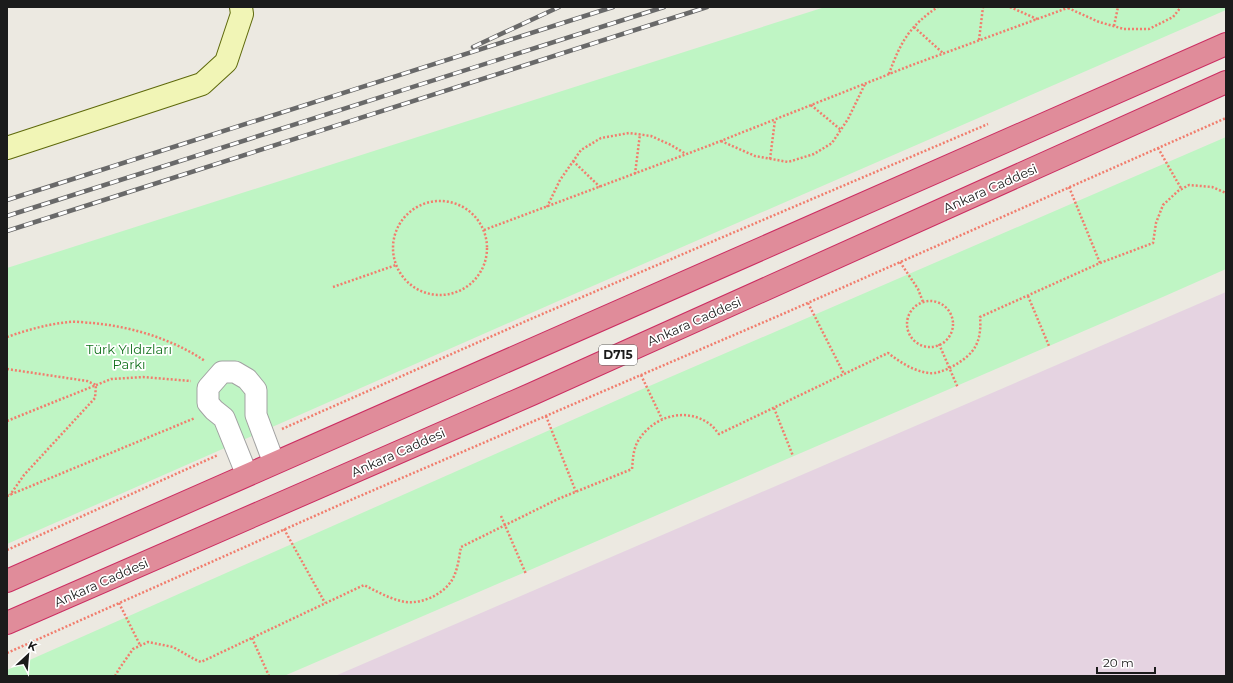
<svg xmlns="http://www.w3.org/2000/svg" width="1233" height="683" viewBox="0 0 1233 683" font-family="Montserrat,sans-serif">
  <style>
    .industrial { fill: #e5d3e1 }
    .park { fill: #bff5c4 }
    .lines { fill: none; stroke-linecap: round; stroke-linejoin: round }
    .street-casing { stroke: #a2a2a2; stroke-width: 23 }
    .secondary-casing { stroke: #5e690b; stroke-width: 24 }
    .highway-casing { stroke: #cb2d61; stroke-width: 24 }
    .path { stroke: #f17d6d; stroke-width: 2.5; stroke-dasharray: 2 2; stroke-linecap: butt }
    .street { stroke: #fff; stroke-width: 21 }
    .secondary { stroke: #f1f5b6; stroke-width: 22 }
    .highway { stroke: #e08c9a; stroke-width: 22 }
    .rail-casing { stroke: #696969; stroke-width: 4.5 }
    .rail { stroke: #fff; stroke-width: 3; stroke-dasharray: 9; stroke-linecap: butt }
    .labels { text-anchor: middle; stroke-width: 3.5; stroke-linejoin: round; paint-order: stroke }
    .shield { fill: #fff; stroke: #5f5f5f; stroke-width: 1 }
    .shield-label { font-size: 12px; font-weight: bold; fill: #1b1b1b }
    .street-label { font-size: 13px; fill: #1b1b1b; stroke: #fff }
    .park-label { font-size: 13px; fill: #11711b; stroke: #fff }
  </style>
  <rect width="100%" height="100%" fill="#ece9e1"/>
  <polygon class="industrial" points="1226,292 1226,676 335,676"/>
  <g class="park">
    <polygon points="825,7 1226,7 1226,10 556,302 7,544 7,268"/>
    <polygon points="1226,137 1226,269 1165,296 284,676 7,676 7,670 631,394"/>
  </g>
  <g class="lines">
    <g class="street-casing">
      <polyline id="street" points="247,475 224,418 214,410 208,403 208,388 222,372 235,372 247,379 256,390 256,415 274,463"/>
    </g>
    <g class="secondary-casing">
      <polyline id="secondary" points="7,148 202,84 226,62 242,14 241,7"/>
    </g>
    <g class="highway-casing">
      <g id="highway">
        <polyline points="7,581 1226,44"/>
        <polyline points="7,623 532,394 1226,82"/>
      </g>
    </g>
    <g class="path">
      <polyline points="1010,7 1037,19"/>
      <polyline points="1068,8 1099,22 1124,29 1149,29 1173,17 1181,7"/>
      <polyline points="1114,26 1118,7"/>
      <polyline points="914,27 944,54"/>
      <polyline points="979,40 983,7"/>
      <path d="M889,74c11,-31 21,-49 49,-67"/>
      <polyline points="811,105 841,130"/>
      <polyline points="721,141 755,156 788,162 814,154 832,143 848,119 865,84"/>
      <polyline points="1158,148 1182,190"/>
      <polyline points="770,159 775,120"/>
      <polyline points="573,161 600,187"/>
      <polyline points="635,174 640,134"/>
      <polyline points="1069,187 1100,263"/>
      <circle cx="440" cy="248" r="47"/>
      <polyline points="547,207 560,180 581,150 601,138 629,133 651,136 671,145 686,154"/>
      <polyline points="484,230 708,146 912,65 1070,7"/>
      <polyline points="900,262 918,289 923,302"/>
      <polyline points="333,287 396,265"/>
      <polyline points="1028,296 1049,346"/>
      <circle cx="930" cy="324" r="23"/>
      <polyline points="808,303 844,374"/>
      <path d="M7,337c20,-7 41,-13 62,-15 8,-1 17,1 24,1 40,4 79,16 112,38"/>
      <polyline points="939,344 958,388"/>
      <polyline points="7,369 87,381 96,385 95,398 24,475 10,495"/>
      <polyline points="641,375 662,419"/>
      <polyline points="774,408 793,456"/>
      <polyline points="546,416 576,492"/>
      <polyline points="7,421 111,379 143,377 191,381"/>
      <polyline points="282,429 533,318 988,124"/>
      <polyline points="7,496 195,418"/>
      <polyline points="501,516 526,574"/>
      <polyline points="284,529 325,603"/>
      <polyline points="7,550 218,455"/>
      <polyline points="119,603 140,645"/>
      <polyline points="252,638 269,676"/>
      <polyline points="7,653 346,502 785,313 1226,118"/>
      <path d="M115,676l4,-7 14,-20 15,-7 25,5 21,12 7,3 163,-77c12,6 24,13 37,16 18,5 42,-6 51,-21 6,-10 7,-23 9,-33l97,-48 74,-30c1,-10 1,-19 6,-28 15,-25 49,-35 73,-16 3,2 5,6 8,9l169,-81c12,9 25,18 41,20 13,2 40,-14 46,-26 5,-8 6,-20 5,-30l120,-54 53,-20 3,-20 7,-18 15,-14 11,-6 23,2 14,6"/>
    </g>
    <use href="#street" class="street"/>
    <use href="#secondary" class="secondary"/>
    <use href="#highway" class="highway"/>
    <g class="rail-casing">
      <g id="rail">
        <polyline points="473,47 559,7"/>
        <polyline points="7,200 613,7"/>
        <polyline points="7,216 664,7"/>
        <polyline points="7,231 707,7"/>
      </g>
    </g>
    <use href="#rail" class="rail"/>
  </g>
  <g class="labels">
    <rect class="shield" x="599" y="345" width="38" height="20" rx="3"/>
    <g class="shield-label">
      <text x="618" y="359">D715</text>
    </g>
    <g class="street-label">
      <text transform="translate(990 188) rotate(-24)" y="5">Ankara Caddesi</text>
      <text transform="translate(694 321) rotate(-24)" y="5">Ankara Caddesi</text>
      <text transform="translate(398 452) rotate(-24)" y="5">Ankara Caddesi</text>
      <text transform="translate(101 582) rotate(-24)" y="5">Ankara Caddesi</text>
    </g>
    <g class="park-label">
      <text x="129" y="354">Türk Yıldızları<tspan x="129" dy="15">Parkı</tspan></text>
    </g>
  </g>
  <rect width="1233" height="683" fill="none" stroke="#1b1b1b" stroke-width="16"/>
  <g transform="translate(28 655) rotate(26)" stroke="#ffffff" stroke-width="3" paint-order="stroke">
  <path d="M0-3L7 15L0 10L-7 15Z" fill="#1b1b1b"/>
  <text y="-6" font-size="11" font-weight="bold" text-anchor="middle" fill="#1b1b1b">K</text>
  </g>
  <path d="M1097 667v6h58v-6" fill="none" stroke="#1b1b1b" stroke-width="2"/>
  <text x="1103" y="667" font-size="12" fill="#1b1b1b" stroke="#ffffff" stroke-width="3" paint-order="stroke">20 m</text>
</svg>
